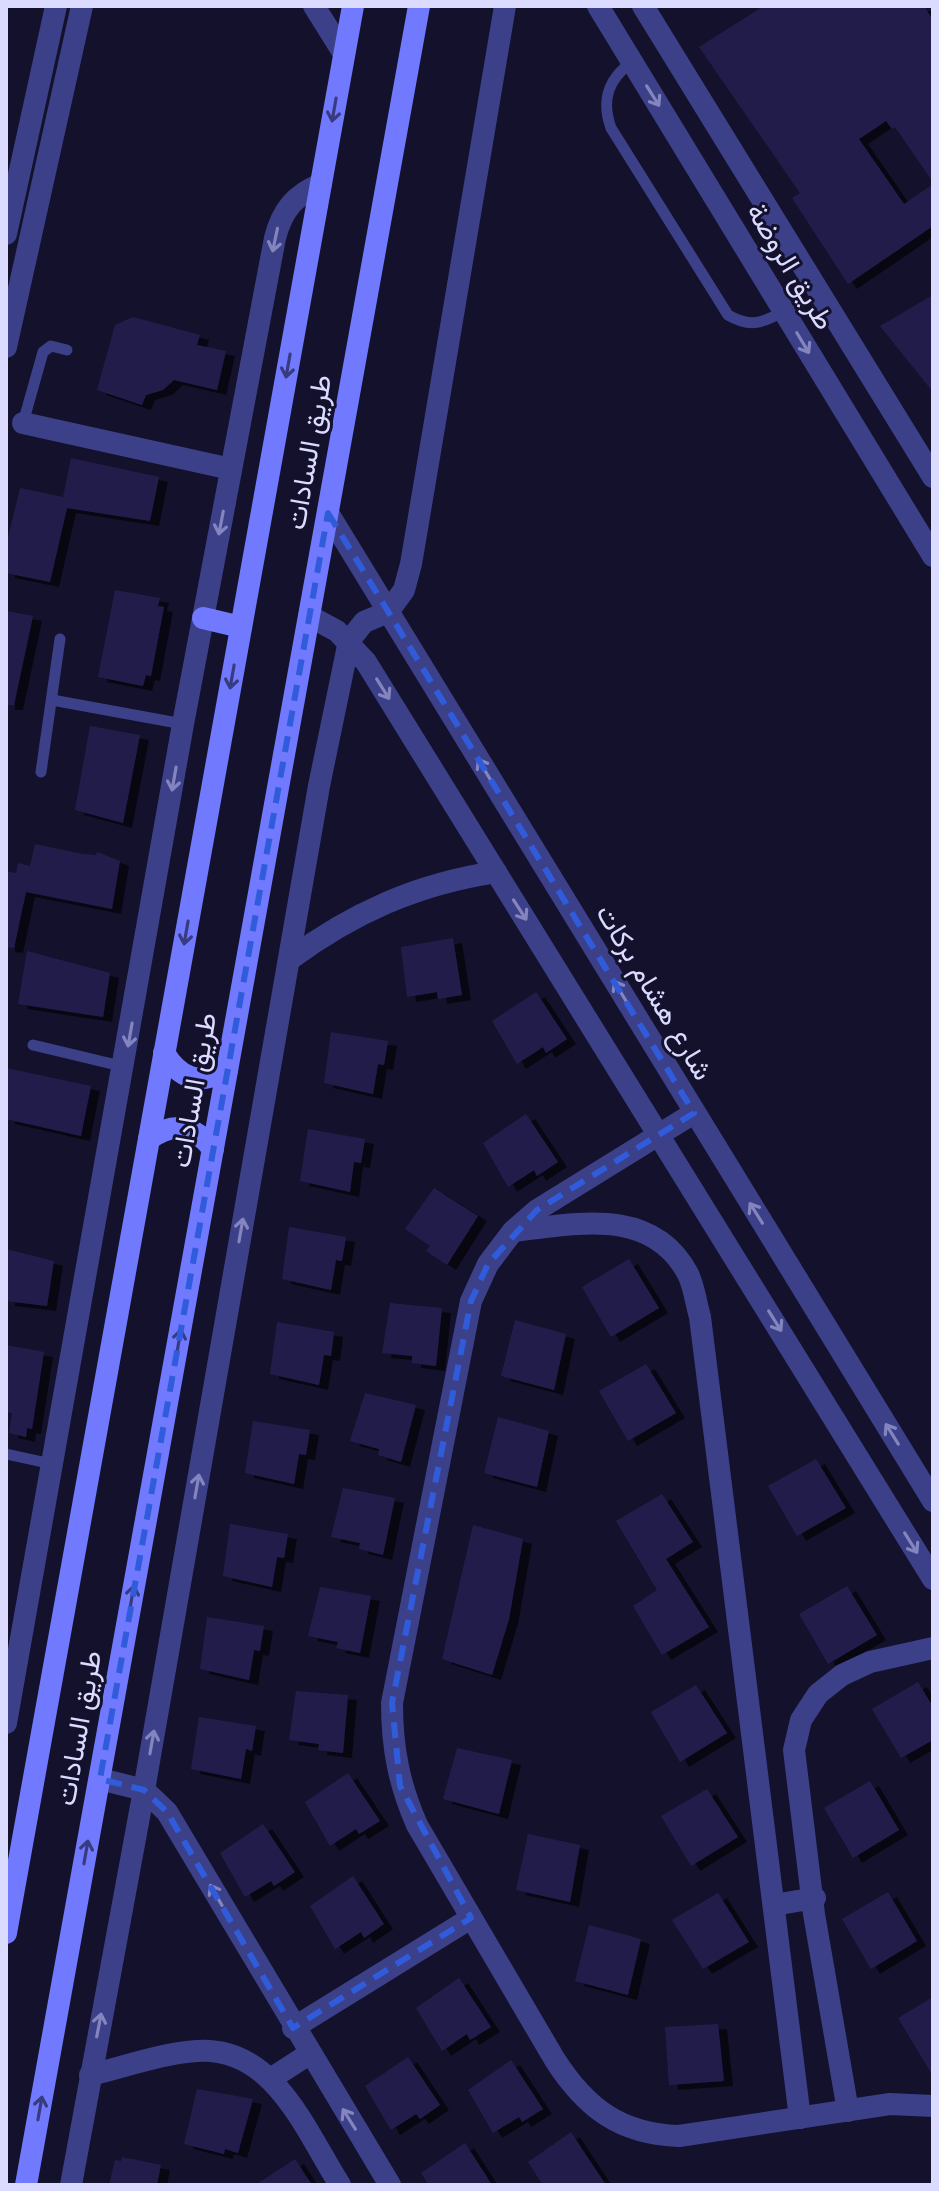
<svg xmlns="http://www.w3.org/2000/svg" width="939" height="2191" viewBox="0 0 939 2191" font-family="'DM Sans',Vazirmatn,sans-serif">
  <style>
    .building { fill: #221d4c; filter: url(#shadow) }
    .lines { fill: none; stroke-linecap: round; stroke-linejoin: round }
    .service { stroke: #3c4089; stroke-width: 11 }
    .minor { stroke: #3c4089; stroke-width: 22 }
    .tertiary { stroke: #3c4089; stroke-width: 22 }
    .secondary { stroke: #717aff; stroke-width: 22 }
    .oneway { stroke: #8485be }
    .oneway2 { stroke: #393b80 }
    .marked { fill: none; stroke: #305cdc; stroke-width: 6; stroke-dasharray: 16 10; stroke-linejoin: round }
    .labels { text-anchor: middle; stroke-width: 6; stroke-linejoin: round; paint-order: stroke }
    .street-label { font-size: 28px; fill: #dbdaff; stroke: #13112b }
  </style>
  <defs>
    <filter id="shadow"><feDropShadow dx="9" dy="5" stdDeviation="0" flood-color="#0009"/></filter>
  </defs>
  <rect width="100%" height="100%" fill="#13112b"/>
  <g class="building">
    <polygon points="764,6 924,6 933,20 933,182 895,127 892,129 886,121 859,139 904,204 933,184 933,226 848,284 792,198 800,193 699,47"/>
    <polygon points="933,295 933,392 880,326"/>
    <polygon points="133,317 200,335 197,345 226,351 217,390 174,380 163,390 146,395 142,405 97,390 115,325"/>
    <polygon points="71,458 159,477 150,521 67,508 50,582 6,573 6,546 20,488 63,497"/>
    <polygon points="115,590 160,598 158,606 164,607 151,676 146,675 143,686 98,677"/>
    <polygon points="6,611 33,616 14,705 6,705"/>
    <polygon points="90,726 140,735 123,823 75,810"/>
    <polygon points="35,844 82,854 96,855 97,852 120,861 112,909 26,892 14,948 6,947 6,871 16,873 18,863 30,866"/>
    <polygon points="453,938 462,995 438,999 437,992 407,997 401,947"/>
    <polygon points="27,951 110,973 103,1017 18,1004"/>
    <polygon points="536,992 567,1039 546,1053 543,1047 517,1064 492,1021"/>
    <polygon points="331,1032 388,1041 384,1065 378,1064 373,1094 324,1083"/>
    <polygon points="6,1068 91,1086 81,1136 6,1119"/>
    <polygon points="526,1114 558,1162 537,1176 534,1170 508,1187 483,1143"/>
    <polygon points="308,1129 365,1139 361,1163 354,1162 350,1192 300,1181"/>
    <polygon points="434,1188 478,1216 447,1265 426,1251 430,1246 405,1229"/>
    <polygon points="289,1227 346,1237 342,1261 336,1260 331,1290 282,1279"/>
    <polygon points="6,1249 54,1261 47,1306 6,1301"/>
    <polygon points="629,1259 659,1308 611,1337 582,1287"/>
    <polygon points="390,1303 442,1308 436,1366 412,1363 412,1356 382,1353"/>
    <polygon points="515,1320 566,1334 554,1390 501,1376"/>
    <polygon points="277,1322 334,1332 331,1356 324,1355 319,1385 270,1374"/>
    <polygon points="6,1345 44,1352 32,1429 27,1428 26,1437 9,1433 12,1413 6,1412"/>
    <polygon points="646,1364 676,1413 628,1441 599,1391"/>
    <polygon points="365,1393 416,1405 401,1462 378,1455 379,1449 350,1441"/>
    <polygon points="498,1417 549,1431 537,1487 484,1473"/>
    <polygon points="253,1421 310,1430 306,1455 299,1454 294,1484 245,1473"/>
    <polygon points="816,1459 846,1508 797,1536 768,1486"/>
    <polygon points="343,1488 395,1498 383,1555 359,1549 360,1543 331,1537"/>
    <polygon points="662,1494 693,1542 666,1559 709,1627 662,1655 633,1606 657,1590 616,1521"/>
    <polygon points="230,1524 288,1534 284,1558 277,1557 272,1587 223,1576"/>
    <polygon points="473,1525 523,1539 509,1619 492,1675 442,1659"/>
    <polygon points="847,1586 877,1635 828,1664 799,1614"/>
    <polygon points="320,1587 371,1596 360,1653 336,1648 338,1642 308,1636"/>
    <polygon points="207,1617 264,1626 260,1651 254,1650 249,1680 200,1669"/>
    <polygon points="918,1682 933,1707 933,1740 901,1758 872,1709"/>
    <polygon points="696,1685 727,1733 680,1762 651,1712"/>
    <polygon points="296,1691 348,1695 343,1753 318,1750 319,1744 289,1740"/>
    <polygon points="199,1717 256,1726 252,1751 246,1749 241,1779 191,1769"/>
    <polygon points="457,1748 512,1760 499,1814 443,1799"/>
    <polygon points="348,1773 380,1821 359,1834 356,1829 330,1846 305,1802"/>
    <polygon points="870,1781 899,1830 853,1858 824,1808"/>
    <polygon points="707,1789 738,1837 691,1866 661,1816"/>
    <polygon points="263,1824 295,1872 274,1886 271,1881 245,1897 220,1853"/>
    <polygon points="528,1834 580,1845 570,1902 516,1890"/>
    <polygon points="353,1876 384,1924 364,1938 361,1932 335,1949 310,1906"/>
    <polygon points="888,1892 917,1941 871,1969 842,1919"/>
    <polygon points="718,1893 749,1942 703,1969 672,1920"/>
    <polygon points="589,1925 641,1939 628,1995 575,1981"/>
    <polygon points="459,1978 491,2027 470,2040 467,2034 442,2051 416,2008"/>
    <polygon points="933,1997 933,2076 898,2018"/>
    <polygon points="718,2024 724,2081 669,2085 665,2027"/>
    <polygon points="408,2057 440,2105 420,2119 416,2114 391,2130 365,2086"/>
    <polygon points="511,2060 543,2109 522,2122 519,2117 493,2133 468,2090"/>
    <polygon points="197,2089 253,2099 238,2153 225,2149 224,2154 184,2144"/>
    <polygon points="571,2132 590,2161 606,2185 543,2185 528,2162"/>
    <polygon points="465,2143 492,2185 429,2185 421,2173"/>
    <polygon points="122,2157 161,2165 157,2185 109,2185 115,2160 121,2161"/>
    <polygon points="295,2159 312,2185 255,2185 283,2167"/>
  </g>
  <g class="lines">
    <g class="service">
      <path d="M632,62c-24,17 -31,38 -21,66l117,187c22,13 35,8 56,-4"/>
      <polyline points="23,423 43,352 51,346 67,350"/>
      <polyline points="52,700 183,724"/>
      <polyline points="41,772 60,639"/>
      <polyline points="33,1045 125,1067"/>
      <polyline points="6,1454 52,1464"/>
    </g>
    <g class="minor">
      <polyline points="314,6 344,54"/>
      <polyline points="6,234 56,6"/>
      <polyline points="6,347 82,6"/>
      <polyline points="23,423 231,469"/>
      <polyline points="388,612 404,590 411,564 505,6"/>
      <path d="M289,960c63,-47 128,-76 207,-88"/>
      <path d="M694,1113l-157,97 -24,21 -25,33 -17,37 -79,402c0,45 7,81 25,122l138,235c31,48 65,74 124,76l211,-32 43,2"/>
      <path d="M513,1231c63,-7 139,-25 175,43 6,12 8,29 12,43l100,801"/>
      <polyline points="100,1779 144,1790 167,1812 390,2185"/>
      <polyline points="774,1905 815,1898"/>
      <polyline points="293,2028 471,1918"/>
      <path d="M90,2075c34,-8 72,-22 107,-24 77,-5 108,79 143,134"/>
      <polyline points="272,2078 309,2054"/>
      <polyline points="848,2111 814,1914 794,1750 801,1720 818,1694 842,1675 870,1662 933,1648"/>
      <polyline points="71,2185 144,1790 319,786 349,641"/>
    </g>
    <g class="tertiary">
      <polyline points="598,6 933,556"/>
      <polyline points="643,6 933,477"/>
      <polyline points="328,513 933,1501"/>
      <polyline points="309,616 337,631 366,662 933,1579"/>
      <polyline points="349,641 364,622 388,612"/>
      <path d="M6,1723l177,-999 92,-486c7,-28 20,-43 46,-54"/>
    </g>
    <g class="secondary">
      <polyline points="203,618 241,627"/>
      <path d="M164,1053c17,27 35,32 63,17"/>
      <path d="M149,1139c26,-18 45,-14 64,10"/>
      <polyline points="6,1933 353,6"/>
      <polyline points="26,2185 419,6"/>
    </g>
  </g>
  <defs><path id="oneway-shaft" d="M-6 0H5M1.5-3L5.5 0L1.5 3" fill="none" stroke-width="1.6" stroke-linecap="round" stroke-linejoin="round" transform="scale(2)"/></defs>
  <g class="oneway">
    <use href="#oneway-shaft" transform="translate(653 96) rotate(58)"/>
    <use href="#oneway-shaft" transform="translate(275 240) rotate(102)"/>
    <use href="#oneway-shaft" transform="translate(803 343) rotate(59)"/>
    <use href="#oneway-shaft" transform="translate(221 523) rotate(101)"/>
    <use href="#oneway-shaft" transform="translate(383 689) rotate(58)"/>
    <use href="#oneway-shaft" transform="translate(484 769) rotate(-121)"/>
    <use href="#oneway-shaft" transform="translate(174 779) rotate(100)"/>
    <use href="#oneway-shaft" transform="translate(520 910) rotate(57)"/>
    <use href="#oneway-shaft" transform="translate(620 991) rotate(-121)"/>
    <use href="#oneway-shaft" transform="translate(130 1035) rotate(100)"/>
    <use href="#oneway-shaft" transform="translate(756 1213) rotate(-122)"/>
    <use href="#oneway-shaft" transform="translate(241 1230) rotate(-80)"/>
    <use href="#oneway-shaft" transform="translate(775 1321) rotate(58)"/>
    <use href="#oneway-shaft" transform="translate(892 1434) rotate(-122)"/>
    <use href="#oneway-shaft" transform="translate(197 1486) rotate(-80)"/>
    <use href="#oneway-shaft" transform="translate(911 1543) rotate(58)"/>
    <use href="#oneway-shaft" transform="translate(152 1742) rotate(-80)"/>
    <use href="#oneway-shaft" transform="translate(216 1895) rotate(-120)"/>
    <use href="#oneway-shaft" transform="translate(99 2025) rotate(-79)"/>
    <use href="#oneway-shaft" transform="translate(349 2119) rotate(-122)"/>
  </g>
  <g class="oneway2">
    <use href="#oneway-shaft" transform="translate(334 110) rotate(100)"/>
    <use href="#oneway-shaft" transform="translate(288 366) rotate(100)"/>
    <use href="#oneway-shaft" transform="translate(232 677) rotate(100)"/>
    <use href="#oneway-shaft" transform="translate(186 933) rotate(100)"/>
    <use href="#oneway-shaft" transform="translate(179 1341) rotate(-80)"/>
    <use href="#oneway-shaft" transform="translate(132 1597) rotate(-80)"/>
    <use href="#oneway-shaft" transform="translate(86 1852) rotate(-80)"/>
    <use href="#oneway-shaft" transform="translate(40 2108) rotate(-80)"/>
  </g>
  <path class="marked" d="M328,513l366,600 -157,97 -49,54 -17,37 -79,402 8,83 71,132 -178,110 -126,-216 -23,-22 -44,-11z"/>
  <g class="labels">
    <g class="street-label">
      <text transform="translate(791 266) rotate(59)" y="10">طريق الروضة</text>
      <text transform="translate(308 452) rotate(-80)" y="10">طريق السادات</text>
      <text transform="translate(655 992) rotate(59)" y="10">شارع هشام بركات</text>
      <text transform="translate(193 1090) rotate(-80)" y="10">طريق السادات</text>
      <text transform="translate(78 1728) rotate(-80)" y="10">طريق السادات</text>
    </g>
  </g>
  <rect width="939" height="2191" fill="none" stroke="#dbdaff" stroke-width="16"/>
</svg>
